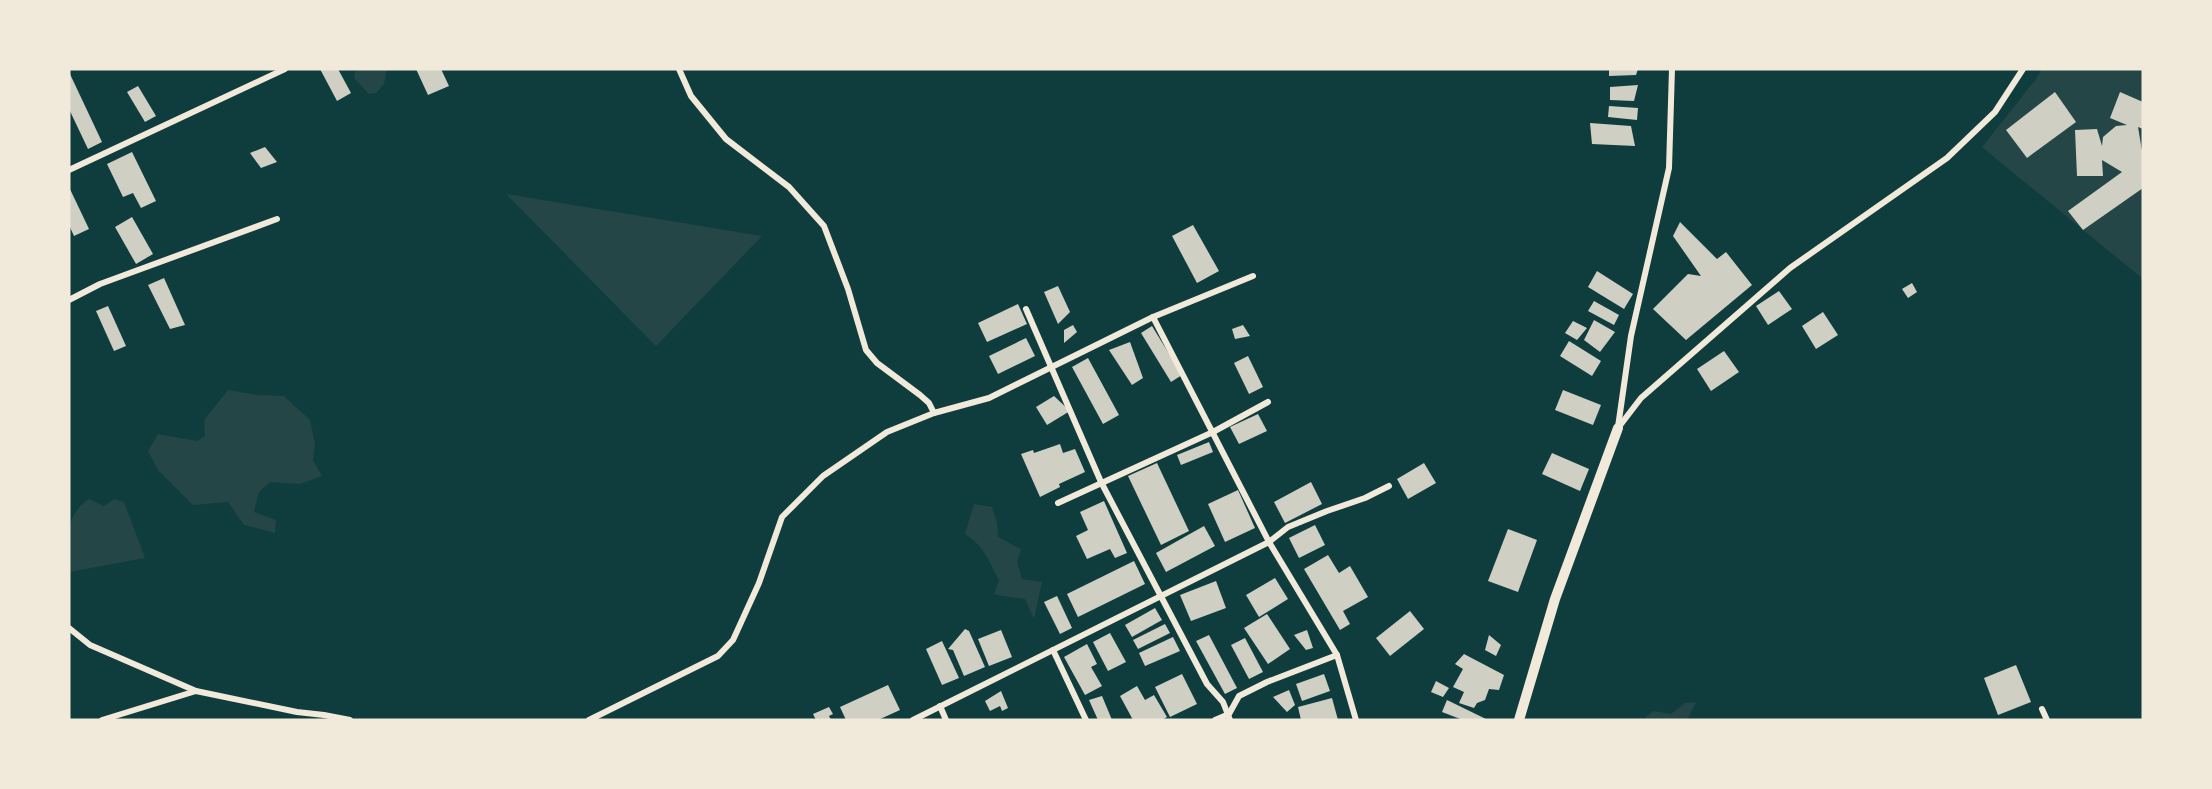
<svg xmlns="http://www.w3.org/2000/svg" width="2212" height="789" viewBox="0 0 2212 789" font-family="'DejaVu Sans',sans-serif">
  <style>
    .green { fill: #244646 }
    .building { fill: #cfcfc3 }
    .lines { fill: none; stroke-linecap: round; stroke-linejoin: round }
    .minor { stroke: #f1e9da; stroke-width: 6 }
    .tertiary { stroke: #f1e9da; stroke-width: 10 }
  </style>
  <rect width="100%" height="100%" fill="#0f3d3e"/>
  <g class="green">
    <polygon points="365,69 387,69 384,84 376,93 369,94 354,78 355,72"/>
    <polygon points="2042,69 2143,69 2143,279 1982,147 2036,79"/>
    <polygon points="506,194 762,236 656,346"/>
    <polygon points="228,390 257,395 284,396 310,420 315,444 313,460 322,476 300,484 270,482 259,492 254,512 276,520 275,533 244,525 228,502 193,505 158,470 148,451 158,434 197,441 205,436 204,420"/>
    <path d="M89,499l15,7 10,-7 10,3 21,56 -76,14c0,-29 -7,-55 20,-73z"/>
    <path d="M974,504l18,3 5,15 1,15 23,12 -4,13 5,17 20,3 -8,37 -9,-20c-11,-2 -21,-2 -31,-5l5,-13c-10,-20 -14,-34 -34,-47z"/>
    <polygon points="1696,702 1687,720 1643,720 1653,711 1671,714 1685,703"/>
  </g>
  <g class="building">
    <polygon points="320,69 338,69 351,93 337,101"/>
    <polygon points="416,69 441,69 449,86 428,95"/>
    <polygon points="1609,69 1638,69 1636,75 1609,76"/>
    <polygon points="69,72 102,142 88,149 69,109"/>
    <polygon points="1638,85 1634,101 1610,100 1610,87"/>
    <polygon points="138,86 156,116 145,122 127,92"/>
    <polygon points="2055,92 2076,122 2027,158 2006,130"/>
    <polygon points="2120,92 2143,102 2143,129 2138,127 2143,157 2143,188 2083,230 2068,211 2122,172 2102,160 2103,176 2077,176 2075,130 2097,129 2102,146 2103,137 2116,126 2127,125 2110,118"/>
    <polygon points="1609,106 1638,108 1637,120 1608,117"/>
    <polygon points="1590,123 1631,126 1635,146 1592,144"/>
    <polygon points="265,147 277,162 261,168 250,153"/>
    <polygon points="132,152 156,201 141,208 133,193 123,197 107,164"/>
    <polygon points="69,187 89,229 74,236 69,225"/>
    <polygon points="132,217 153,254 136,264 115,227"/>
    <polygon points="1680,222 1717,259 1726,252 1752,285 1686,340 1653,309 1688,274 1701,276 1673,236"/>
    <polygon points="1193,225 1219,271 1197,283 1172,236"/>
    <polygon points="1597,271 1633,294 1624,309 1588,287"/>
    <polygon points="164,278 185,325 170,329 148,285"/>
    <polygon points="1912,283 1917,292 1908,298 1902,289"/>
    <polygon points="1058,286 1070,312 1058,324 1044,292"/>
    <polygon points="1779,291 1792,309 1768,325 1756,306"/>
    <polygon points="1594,301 1619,315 1614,325 1588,311"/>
    <polygon points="1018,304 1027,324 987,342 978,323"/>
    <polygon points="108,306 126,346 114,351 96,311"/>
    <polygon points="1823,312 1838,335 1816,349 1802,326"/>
    <polygon points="1594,320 1615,332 1600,352 1584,340"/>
    <polygon points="1573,321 1587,328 1577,340 1565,333"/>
    <polygon points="1073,325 1077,332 1064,343 1064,330"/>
    <polygon points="1243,325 1250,336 1235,339 1232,329"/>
    <polygon points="1152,326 1182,375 1171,382 1141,333"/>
    <polygon points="1026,338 1035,356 998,374 989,356"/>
    <polygon points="1569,341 1601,361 1592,376 1560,356"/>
    <polygon points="1130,342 1143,378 1132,385 1109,350"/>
    <polygon points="1724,351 1739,372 1711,391 1697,369"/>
    <polygon points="1248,356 1263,387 1249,394 1234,363"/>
    <polygon points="1088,358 1119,415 1103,424 1072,367"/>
    <polygon points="1563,390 1601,405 1593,425 1555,410"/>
    <polygon points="1054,396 1070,411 1047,425 1036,407"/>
    <polygon points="1258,414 1267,431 1239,444 1230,427"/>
    <polygon points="1209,442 1213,452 1181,465 1177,455"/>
    <polygon points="1060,444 1063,453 1075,449 1085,472 1059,484 1060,487 1040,497 1021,454 1033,450 1034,453"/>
    <polygon points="1552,453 1589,469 1580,491 1542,474"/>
    <polygon points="1157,463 1189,531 1161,545 1128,476"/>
    <polygon points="1424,463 1436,483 1408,499 1397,479"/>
    <polygon points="1311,482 1322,504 1285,523 1274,502"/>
    <polygon points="1238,490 1255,528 1225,542 1208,504"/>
    <polygon points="1104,501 1127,553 1115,558 1110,549 1087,559 1076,536 1088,530 1080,512"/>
    <polygon points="1315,525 1325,545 1299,558 1289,538"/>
    <polygon points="1204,526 1215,546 1166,572 1156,553"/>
    <polygon points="1508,529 1537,540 1518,592 1488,581"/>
    <polygon points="1328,555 1339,573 1350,566 1368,597 1343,611 1350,624 1340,630 1304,569"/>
    <polygon points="1134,561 1145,584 1078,617 1067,594"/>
    <polygon points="1275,578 1288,599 1259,617 1246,595"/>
    <polygon points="1216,581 1226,608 1191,621 1180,595"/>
    <polygon points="1057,596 1072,628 1060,634 1044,602"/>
    <polygon points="1155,608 1162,620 1132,637 1125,625"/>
    <polygon points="1410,611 1424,629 1390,656 1376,638"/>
    <polygon points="1267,614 1290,649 1268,664 1244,628"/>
    <polygon points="1165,624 1170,633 1138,649 1133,640"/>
    <polygon points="965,629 969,631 985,667 964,676 953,650 948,649"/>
    <polygon points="1001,630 1012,657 989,666 978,639"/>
    <polygon points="1307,630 1313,648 1306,650 1294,635"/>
    <polygon points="1110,633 1126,662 1108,671 1093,642"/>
    <polygon points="1209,635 1237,688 1225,694 1196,641"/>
    <polygon points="1489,635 1501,645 1496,656 1485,650"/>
    <polygon points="1173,637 1180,651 1145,666 1139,653"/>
    <polygon points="1245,638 1263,672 1249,679 1231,645"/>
    <polygon points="942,641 959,678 942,685 926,649"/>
    <polygon points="1087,644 1097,664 1091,667 1102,686 1085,695 1064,657"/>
    <polygon points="1464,654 1504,675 1499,690 1489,689 1485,700 1477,703 1474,708 1459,703 1464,692 1453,687 1463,669 1455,664"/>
    <polygon points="2016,665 2031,702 1998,715 1984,678"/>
    <polygon points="1182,674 1197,704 1170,717 1155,687"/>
    <polygon points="1324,674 1330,691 1302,701 1296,684"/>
    <polygon points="1436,681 1449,688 1443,697 1431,692"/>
    <polygon points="888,685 900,710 878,720 846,720 840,707"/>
    <polygon points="1137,686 1145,700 1154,695 1167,717 1162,720 1133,720 1120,696"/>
    <polygon points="1289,690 1295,705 1287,712 1273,697"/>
    <polygon points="1001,691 1008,708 1002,711 1000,706 990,711 985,701"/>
    <polygon points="1102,696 1112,720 1098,720 1089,700"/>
    <polygon points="1332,698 1338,720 1301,720 1298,707"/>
    <polygon points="1447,700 1488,720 1463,720 1442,712"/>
    <polygon points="829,707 833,714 829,716 831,720 816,720 813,714"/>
  </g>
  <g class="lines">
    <g class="minor">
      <polyline points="679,69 691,96 726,139 789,187 824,226 848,289 866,350 877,363 920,395 929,403 934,413 989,398 1153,317 1253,276"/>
      <polyline points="69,170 285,69"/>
      <polyline points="69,300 100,284 277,219"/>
      <polyline points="1026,309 1101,482 1207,684 1223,702 1230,720"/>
      <polyline points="1618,427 1631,336 1669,168 1672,69"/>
      <polyline points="1618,428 1641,398 1790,268 1947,158 1995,112 2023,69"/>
      <polyline points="1058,503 1213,432 1268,402"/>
      <polyline points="69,628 90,645 196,691"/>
      <polyline points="1053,650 1086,720"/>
      <polyline points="1337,655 1356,720"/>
      <polyline points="940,706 946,720"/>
      <polyline points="2042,709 2047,720"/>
      <polyline points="102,720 196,691 297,712 324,715 350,720"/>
      <polyline points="589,720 718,656 733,640 759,583 782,517 823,476 887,432 934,413"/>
      <polyline points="913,720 1269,542 1153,317"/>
      <polyline points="1215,720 1229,714 1239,696 1267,682 1337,655 1269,542 1288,527 1327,511 1365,498 1389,486"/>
    </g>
    <polyline class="tertiary" points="1519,720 1555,599 1618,428"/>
  </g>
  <rect width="2212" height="789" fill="none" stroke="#f1e9da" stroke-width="141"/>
</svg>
